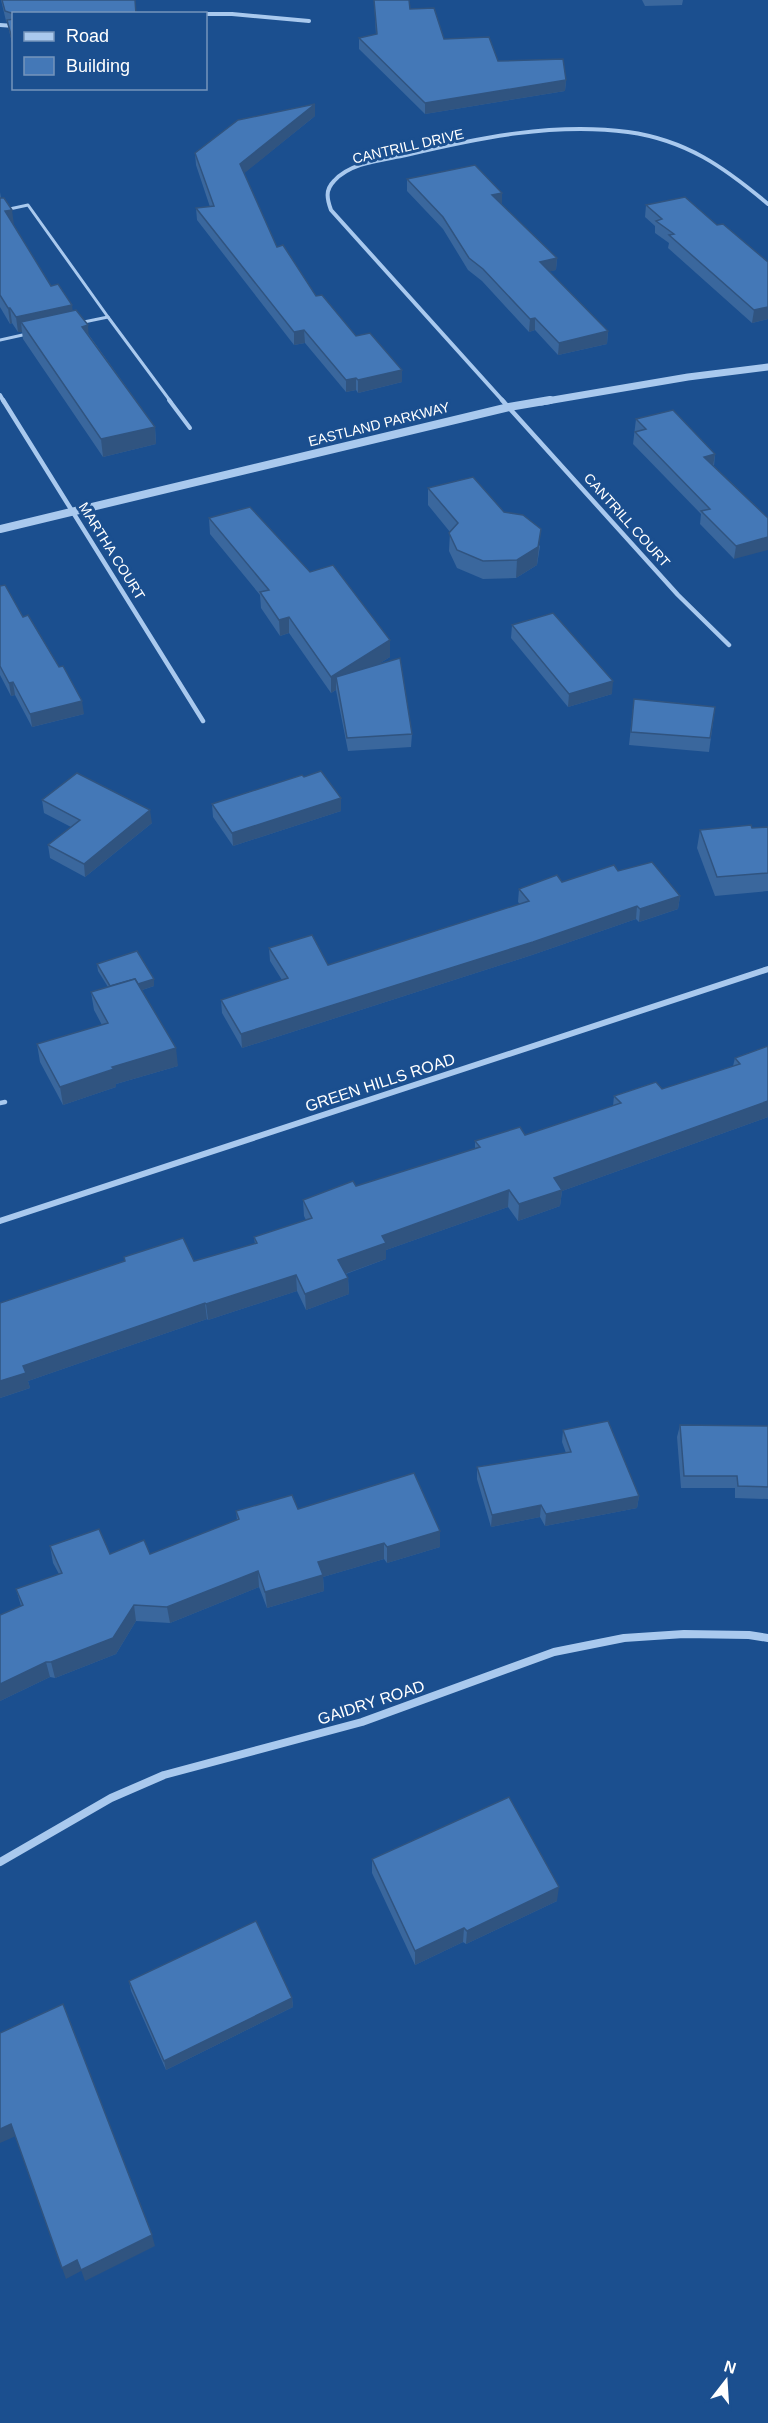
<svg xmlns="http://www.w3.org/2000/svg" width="768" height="2423" viewBox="0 0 768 2423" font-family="Arial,sans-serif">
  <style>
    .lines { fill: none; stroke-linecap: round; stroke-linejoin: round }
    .service-far2 { stroke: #a9c9ee; stroke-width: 3 }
    .service-far1 { stroke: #a9c9ee; stroke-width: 4 }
    .service { stroke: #a9c9ee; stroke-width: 4.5 }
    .minor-far3 { stroke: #a9c9ee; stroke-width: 4 }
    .minor-far2 { stroke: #a9c9ee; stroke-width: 4.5 }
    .minor-far1 { stroke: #a9c9ee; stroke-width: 6 }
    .minor { stroke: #a9c9ee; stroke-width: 8 }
    .tertiary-far1 { stroke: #a9c9ee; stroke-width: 7 }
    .tertiary { stroke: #a9c9ee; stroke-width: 8 }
    .wall { fill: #3a679d }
    .shaded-wall { fill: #305480 }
    .building { fill: #4478b7; stroke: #305480; stroke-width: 1.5 }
    .labels { text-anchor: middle; stroke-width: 6; stroke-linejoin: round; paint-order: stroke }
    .far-street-label { font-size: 14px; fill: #fff; stroke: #1b4f8f }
    .street-label { font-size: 16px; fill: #fff; stroke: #1b4f8f }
  </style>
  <rect width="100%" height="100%" fill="#1b4f8f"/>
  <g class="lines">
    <g class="service-far2">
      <polyline points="0,211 28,205 108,317 79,323"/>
      <polyline points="108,317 171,402"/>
      <polyline points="0,340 27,334"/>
    </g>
    <polyline class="service-far1" points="169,400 190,428"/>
    <polyline class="service" points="0,1103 5,1102"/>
    <g class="minor-far3">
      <polyline points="195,14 232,14 309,21"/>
      <polyline points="0,25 14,26"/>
      <polyline points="0,395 4,402"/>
      <path d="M504,402l-173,-192c-4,-11 -6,-20 3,-29 17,-19 49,-21 72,-26 72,-17 148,-33 222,-23 58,8 96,35 140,72"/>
    </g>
    <g class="minor-far2">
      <polyline points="3,400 203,721"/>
      <polyline points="502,400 678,595 729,645"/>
    </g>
    <polyline class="minor-far1" points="0,1221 768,969"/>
    <polyline class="minor" points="0,1862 111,1798 164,1775 362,1722 554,1652 624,1638 684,1634 749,1635 768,1638"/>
    <polyline class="tertiary-far1" points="541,402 688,377 768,367"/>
    <polyline class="tertiary" points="0,529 509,407 550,400"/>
  </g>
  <g class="wall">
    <polygon points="1,0 135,0 14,14 14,51 7,22 6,21"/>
    <polygon points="374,0 410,9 444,39 498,61 566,80 565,91 425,114 359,49 359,38 376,35"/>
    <polygon points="642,0 683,0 682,5 645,6"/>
    <polygon points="315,116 244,173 277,247 316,296 402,382 358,393 356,390 346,392 305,343 294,345 197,220 196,208 210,207 196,165 195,153"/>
    <polygon points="407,179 502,205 557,258 556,270 549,271 608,331 607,344 558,355 535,330 529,332 482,281 468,270 443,229 407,191"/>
    <polygon points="0,192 1,198 13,225 51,286 73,311 89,335 155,427 156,444 103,457 23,339 22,332 18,332 12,323 10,324 0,307"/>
    <polygon points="646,205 717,225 768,262 768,319 752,323 668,248 669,243 655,233 655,226 645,217"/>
    <polygon points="636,419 715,454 714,466 768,518 734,559 700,524 701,514 633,444"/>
    <polygon points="428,488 504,512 540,546 537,565 516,578 483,579 457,568 449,551 450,532 428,505"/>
    <polygon points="209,518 310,572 390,657 375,666 412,734 411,747 348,751 336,690 331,693 289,633 280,636 261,608 260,595 210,534"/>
    <polygon points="0,586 23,617 84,714 32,727 15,695 11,696 0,675"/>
    <polygon points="512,625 612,694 568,707 511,638"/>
    <polygon points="634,699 715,707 709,752 629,745"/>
    <polygon points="304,777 341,798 341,811 233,846 213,817 212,804"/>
    <polygon points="42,800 152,823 85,877 50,858 48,845 71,827 44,813"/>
    <polygon points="768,827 768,891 715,896 697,848 700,830 752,828"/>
    <polygon points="618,871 680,896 678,909 639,922 636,919 532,955 242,1048 222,1013 221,1000 282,980 270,961 269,948 328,965 520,904 518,902 519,889 562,882"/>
    <polygon points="97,964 154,979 154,986 142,990 178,1066 116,1084 116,1087 63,1105 40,1062 37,1044 102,1025 94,1010 91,992 108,987 98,971"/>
    <polygon points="768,1046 768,1117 562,1191 560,1206 518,1221 508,1207 386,1250 386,1259 346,1274 348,1278 349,1294 306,1310 297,1291 208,1320 207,1319 28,1381 30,1388 0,1398 0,1303 125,1261 124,1257 194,1261 255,1244 254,1237 306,1220 304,1216 303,1200 356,1186 475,1149 475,1141 525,1135 613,1106 614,1096 662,1089 733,1066 735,1058"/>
    <polygon points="680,1425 768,1426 768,1499 735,1498 735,1488 681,1488 677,1437"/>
    <polygon points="563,1430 639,1496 637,1508 545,1526 540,1517 491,1527 477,1479 477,1467 566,1453 562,1442"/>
    <polygon points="298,1509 440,1547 387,1563 384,1559 323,1577 324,1591 267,1608 259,1587 170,1623 136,1621 116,1654 55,1678 50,1677 0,1701 0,1615 21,1606 16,1589 59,1574 53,1563 50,1546 110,1554 150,1554 237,1520 236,1511"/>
    <polygon points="372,1859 557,1901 466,1944 463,1942 415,1965 372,1873"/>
    <polygon points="129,1981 292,1998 293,2007 166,2070 131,1991"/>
  </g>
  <g class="shaded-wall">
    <polygon points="566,80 565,91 425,114 425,103"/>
    <polygon points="315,104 315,116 241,176 240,164"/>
    <polygon points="502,193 502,205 492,195"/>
    <polygon points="12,210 14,225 5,211"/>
    <polygon points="557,258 556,270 539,274 540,262"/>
    <polygon points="72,305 74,320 21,322 22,332 18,332 16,317"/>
    <polygon points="768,307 768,319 752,323 754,310"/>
    <polygon points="8,308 10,308 12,323 10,324"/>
    <polygon points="535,318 535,330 529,332 530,319"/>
    <polygon points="88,325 89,342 82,327"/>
    <polygon points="304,330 305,343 294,345 294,332"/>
    <polygon points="608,331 607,344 558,355 559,343"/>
    <polygon points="402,370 402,382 358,393 358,380"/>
    <polygon points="356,378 356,390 346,392 346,380"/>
    <polygon points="155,427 156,444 103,457 101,439"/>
    <polygon points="715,454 713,467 704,457"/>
    <polygon points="541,529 537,565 516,578 517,560"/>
    <polygon points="768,537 768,550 734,559 736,546"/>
    <polygon points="289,617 289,633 280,636 279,620"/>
    <polygon points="390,640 390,657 338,689 336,677 336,690 331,693 331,677"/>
    <polygon points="613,681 612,694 568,707 569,694"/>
    <polygon points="13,682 15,695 11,696 9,683"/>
    <polygon points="82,701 84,714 32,727 30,714"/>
    <polygon points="341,798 341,811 233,846 232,833"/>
    <polygon points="150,810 152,823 85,877 84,864"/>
    <polygon points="680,896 678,909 639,922 640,909"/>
    <polygon points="637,906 636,919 532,955 242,1048 241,1034"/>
    <polygon points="154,979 154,986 115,999 114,992"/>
    <polygon points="176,1048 178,1066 116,1084 116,1087 63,1105 60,1087 112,1067"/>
    <polygon points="768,1101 768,1117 562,1191 560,1206 518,1221 519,1204 554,1178"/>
    <polygon points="509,1190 508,1207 386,1250 386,1259 339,1276 338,1260 382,1236"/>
    <polygon points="296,1275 297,1291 208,1320 206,1304"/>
    <polygon points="348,1278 349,1294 306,1310 305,1294"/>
    <polygon points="205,1303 207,1319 28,1381 30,1388 0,1398 0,1381 23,1366"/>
    <polygon points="639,1496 637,1508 545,1526 546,1514"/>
    <polygon points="541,1505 540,1517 491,1527 492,1515"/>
    <polygon points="440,1531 440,1547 387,1563 387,1547"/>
    <polygon points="384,1543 384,1559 323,1577 324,1591 267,1608 265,1592 318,1562"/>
    <polygon points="258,1571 259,1587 170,1623 167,1607"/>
    <polygon points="134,1605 136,1621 116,1654 55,1678 51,1662"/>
    <polygon points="46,1662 50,1677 0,1701 0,1684"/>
    <polygon points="559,1887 557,1901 466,1944 467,1931"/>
    <polygon points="464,1928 463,1942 415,1965 415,1951"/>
    <polygon points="292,1998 293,2007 166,2070 164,2061"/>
    <polygon points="11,2124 16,2136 0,2143 0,2129"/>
    <polygon points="152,2235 155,2246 85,2281 81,2270"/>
    <polygon points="77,2260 81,2271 66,2279 62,2268"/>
  </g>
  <g class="building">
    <polygon points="2,0 135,0 136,14 14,14 5,11"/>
    <polygon points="374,0 409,0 410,9 434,8 444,39 489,37 498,61 563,59 566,80 425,103 359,38 377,34"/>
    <polygon points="14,19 14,46 7,20"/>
    <polygon points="315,104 240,164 277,247 283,245 316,296 322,295 356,336 370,333 402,370 358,380 356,378 346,380 304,330 294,332 196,208 214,206 195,153 238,120"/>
    <polygon points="475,165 502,193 492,195 557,258 540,262 608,331 559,343 535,318 530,319 483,269 469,258 443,217 407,179"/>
    <polygon points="685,197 717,225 723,224 768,262 768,307 754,310 669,235 674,234 656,221 662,219 646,205"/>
    <polygon points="0,198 4,198 12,210 5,211 51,286 58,284 72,305 16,317 10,308 8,308 0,295"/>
    <polygon points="76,310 88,325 82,327 155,427 101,439 21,322"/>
    <polygon points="673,410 715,454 704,457 768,518 768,537 736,546 701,511 710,509 635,432 646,429 636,419"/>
    <polygon points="473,477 504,512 523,515 541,529 538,547 517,560 483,561 457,550 449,533 458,523 428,488"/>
    <polygon points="250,507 310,572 333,565 390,640 331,677 289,617 279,620 260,592 269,590 209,518"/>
    <polygon points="5,585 23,617 28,615 59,667 63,666 82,701 30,714 13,682 9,683 0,666 0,586"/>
    <polygon points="553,613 613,681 569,694 512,625"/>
    <polygon points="400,658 412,734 347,738 336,677"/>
    <polygon points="634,699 715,707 710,738 631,732"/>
    <polygon points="321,771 341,798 232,833 212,804 302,775 304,777"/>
    <polygon points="77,773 150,810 84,864 48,845 80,820 42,800"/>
    <polygon points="751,825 752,828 768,827 768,873 717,877 700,830"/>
    <polygon points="652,862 680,896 640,909 637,906 533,942 241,1034 221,1000 288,978 269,948 312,935 328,965 529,901 519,889 557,875 562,882 614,865 618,871"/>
    <polygon points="137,951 154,979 138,984 135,979 110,986 97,964"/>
    <polygon points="135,979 176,1048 112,1067 114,1069 60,1087 37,1044 108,1023 91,992"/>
    <polygon points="768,1046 768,1101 554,1178 562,1190 519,1204 509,1190 382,1236 386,1243 338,1260 348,1278 305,1294 296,1275 206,1304 205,1303 23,1366 26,1373 0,1381 0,1303 125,1261 124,1257 183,1238 194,1261 257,1243 254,1237 312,1218 303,1200 353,1181 356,1186 480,1147 475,1141 520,1127 525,1135 621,1103 614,1096 656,1082 662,1089 740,1064 735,1058"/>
    <polygon points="608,1421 639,1496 546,1514 541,1505 492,1515 477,1467 571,1452 563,1430"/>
    <polygon points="680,1425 768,1426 768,1487 738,1486 737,1476 684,1476"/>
    <polygon points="414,1473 440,1531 387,1547 384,1543 318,1562 323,1575 265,1592 258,1571 167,1607 134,1605 113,1638 51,1662 46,1662 0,1684 0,1615 23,1605 16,1589 62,1573 50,1546 99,1529 110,1554 144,1540 150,1554 239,1519 236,1511 292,1495 298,1509"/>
    <polygon points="509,1797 559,1887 467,1931 464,1928 415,1951 372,1859"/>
    <polygon points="256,1921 292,1998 164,2061 129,1981"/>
    <polygon points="63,2004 152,2235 81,2270 77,2260 62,2268 11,2124 0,2129 0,2033"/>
  </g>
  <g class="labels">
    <g class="far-street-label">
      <text transform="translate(408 146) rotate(-13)" y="5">CANTRILL DRIVE</text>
      <text transform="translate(379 424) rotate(-14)" y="5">EASTLAND PARKWAY</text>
      <text transform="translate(627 520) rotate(48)" y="5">CANTRILL COURT</text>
      <text transform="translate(112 551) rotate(58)" y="5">MARTHA COURT</text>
    </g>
    <g class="street-label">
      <text transform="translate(380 1082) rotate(-18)" y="6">GREEN HILLS ROAD</text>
      <text transform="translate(371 1702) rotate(-18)" y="6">GAIDRY ROAD</text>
    </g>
  </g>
  <rect x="12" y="12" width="195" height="78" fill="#1b4f8f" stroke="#7695bc" stroke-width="1.5"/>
  <rect x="24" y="32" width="30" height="9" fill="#a9c9ee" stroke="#7695bc" stroke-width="1.5"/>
  <text x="66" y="42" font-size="18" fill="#ffffff">Road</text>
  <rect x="24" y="57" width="30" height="18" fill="#4478b7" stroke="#7695bc" stroke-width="1.5"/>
  <text x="66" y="72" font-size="18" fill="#ffffff">Building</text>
  <g transform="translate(726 2381) rotate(17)" stroke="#1b4f8f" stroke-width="4.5" paint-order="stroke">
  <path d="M0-4.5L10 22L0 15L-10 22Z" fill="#ffffff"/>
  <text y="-9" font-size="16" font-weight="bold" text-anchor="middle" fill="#ffffff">N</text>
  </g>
</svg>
